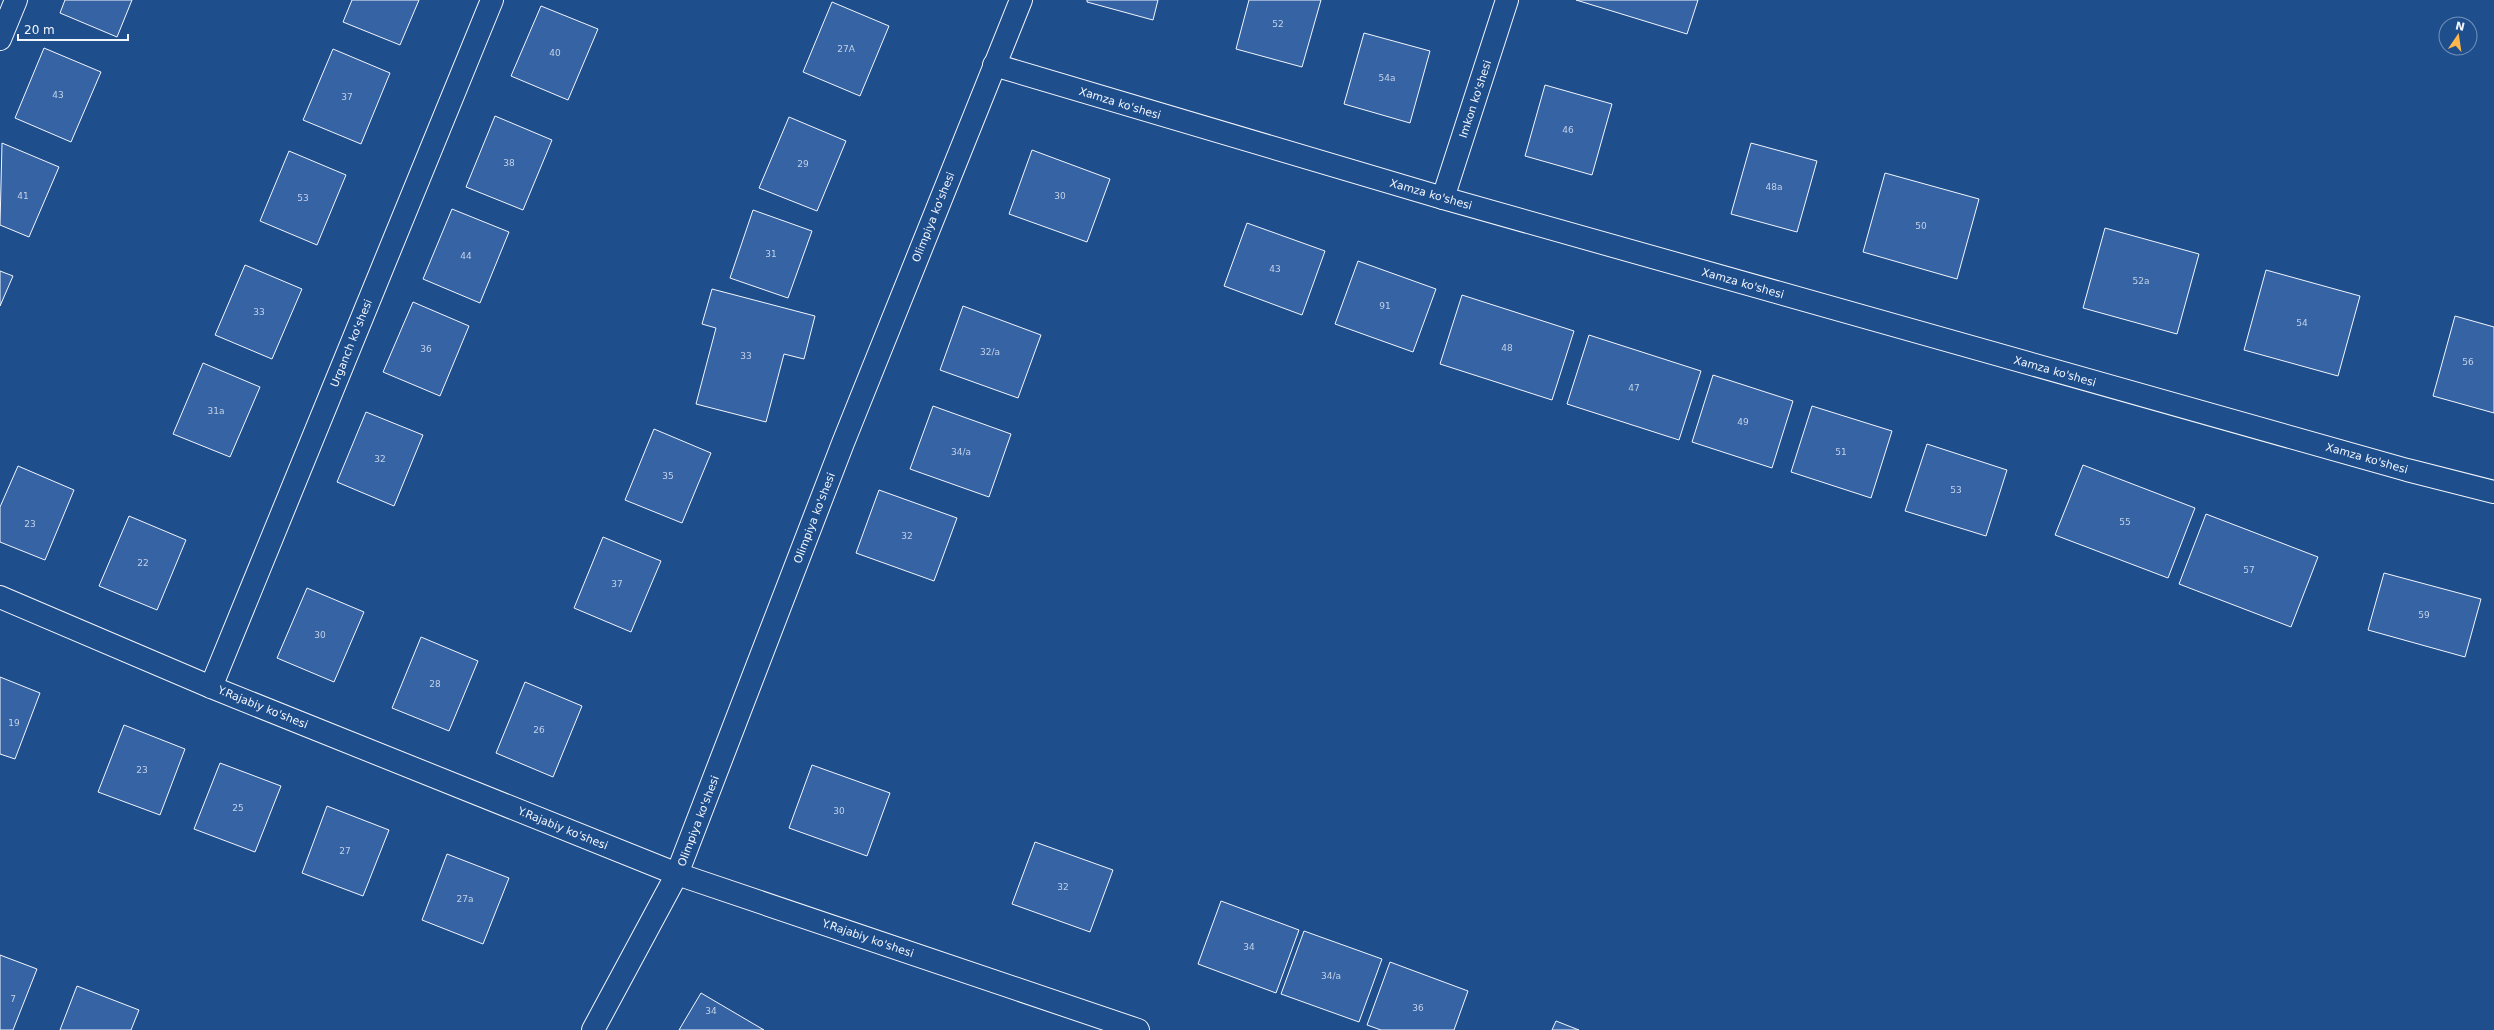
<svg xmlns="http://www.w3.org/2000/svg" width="2494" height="1030" viewBox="0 0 2494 1030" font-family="'DejaVu Sans',sans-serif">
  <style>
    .building { fill: #3563a3; stroke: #f2f6ff }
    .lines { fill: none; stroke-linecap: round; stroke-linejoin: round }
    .minor-casing { stroke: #f2f6ff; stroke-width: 24 }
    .minor { stroke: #1f4e8c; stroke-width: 22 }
    .labels { text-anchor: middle; stroke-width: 3; stroke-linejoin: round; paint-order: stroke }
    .number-label { font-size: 9px; fill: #c3d1e8 }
    .street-label { font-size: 11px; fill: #f2f6ff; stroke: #1f4e8c }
  </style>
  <rect width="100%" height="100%" fill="#1f4e8c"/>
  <g class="building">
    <polygon points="65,0 132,0 117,37 60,13"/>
    <polygon points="352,0 419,0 400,45 343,22"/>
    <polygon points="1087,0 1158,0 1153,20 1087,2"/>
    <polygon points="1249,0 1321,0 1302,67 1236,49"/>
    <polygon points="1576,0 1698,0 1687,34"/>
    <polygon points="832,2 889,26 860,96 803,72"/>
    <polygon points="541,6 598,29 568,100 511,76"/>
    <polygon points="1364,33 1430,51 1410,123 1344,104"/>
    <polygon points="44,48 101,72 71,142 15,118"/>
    <polygon points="333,49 390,73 361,144 303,120"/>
    <polygon points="1545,85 1612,104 1592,175 1525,156"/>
    <polygon points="495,116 552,140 523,210 466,187"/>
    <polygon points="789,117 846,141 817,211 759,188"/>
    <polygon points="2,143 59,167 29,237 0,225"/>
    <polygon points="1751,143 1817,161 1797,232 1731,214"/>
    <polygon points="1032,150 1110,179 1087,242 1009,214"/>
    <polygon points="289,151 346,175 317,245 260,221"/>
    <polygon points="1885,173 1979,199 1957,279 1863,252"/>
    <polygon points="452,209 509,232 480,303 423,279"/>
    <polygon points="753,210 812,231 788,298 730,278"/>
    <polygon points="1247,223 1325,251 1302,315 1224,286"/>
    <polygon points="2105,228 2199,254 2177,334 2083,308"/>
    <polygon points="1358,261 1436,289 1413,352 1335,324"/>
    <polygon points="245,265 302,289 272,359 215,335"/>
    <polygon points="2266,270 2360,296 2338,376 2244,350"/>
    <polygon points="0,271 13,276 0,306"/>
    <polygon points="712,289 815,316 804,359 784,354 766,422 696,404 716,328 702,324"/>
    <polygon points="1462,295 1574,331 1552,400 1440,364"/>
    <polygon points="413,302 469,326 440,396 383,372"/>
    <polygon points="963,306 1041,335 1018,398 940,370"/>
    <polygon points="2455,316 2494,327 2494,413 2433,396"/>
    <polygon points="1589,335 1701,371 1679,440 1567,404"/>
    <polygon points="203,363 260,387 230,457 173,434"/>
    <polygon points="1713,375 1793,401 1772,468 1692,442"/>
    <polygon points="933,406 1011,434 989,497 910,469"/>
    <polygon points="1812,406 1892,431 1871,498 1791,472"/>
    <polygon points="366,412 423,435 394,506 337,482"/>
    <polygon points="654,429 711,453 682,523 625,500"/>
    <polygon points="1927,444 2007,470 1986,536 1905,511"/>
    <polygon points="2083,465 2195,508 2168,578 2055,535"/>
    <polygon points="18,466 74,490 45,560 0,542 0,507"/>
    <polygon points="879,490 957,518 934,581 856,553"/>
    <polygon points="2206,514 2318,557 2291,627 2179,584"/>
    <polygon points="129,516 186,540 157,610 99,586"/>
    <polygon points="603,537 661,561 631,632 574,608"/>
    <polygon points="2384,573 2481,599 2465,657 2368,630"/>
    <polygon points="307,588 364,612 334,682 277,658"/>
    <polygon points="421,637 478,661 449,731 392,708"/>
    <polygon points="0,677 40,693 15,759 0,754"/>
    <polygon points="525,682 582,706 553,777 496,753"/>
    <polygon points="124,725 185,749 160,815 98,792"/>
    <polygon points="220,763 281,786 255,852 194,829"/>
    <polygon points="812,765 890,793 867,856 789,828"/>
    <polygon points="327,806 389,830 363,896 302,873"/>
    <polygon points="1035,842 1113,870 1090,932 1012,904"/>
    <polygon points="447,854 509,878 483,944 422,920"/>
    <polygon points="1221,901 1299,930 1276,993 1198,964"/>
    <polygon points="1304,931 1382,959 1359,1022 1281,994"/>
    <polygon points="0,955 37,969 13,1030 0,1030"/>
    <polygon points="1390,962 1468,991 1454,1030 1381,1030 1367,1025"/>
    <polygon points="77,986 139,1010 131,1030 60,1030"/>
    <polygon points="701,993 764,1030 679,1030"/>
    <polygon points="1556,1021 1579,1030 1552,1030"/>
  </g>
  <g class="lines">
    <g class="minor-casing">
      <g id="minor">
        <polyline points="0,39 16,0"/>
        <polyline points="994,65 1443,198 2407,470 2494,492"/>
        <polyline points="1443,198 1507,0"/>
        <polyline points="0,597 211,687 677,874 1138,1030"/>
        <polyline points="211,687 492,0"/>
        <polyline points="593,1030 677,874 843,443 1021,0"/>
      </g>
    </g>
    <use href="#minor" class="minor"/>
  </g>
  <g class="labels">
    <g class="number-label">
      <text x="1278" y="27">52</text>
      <text x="846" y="52">27A</text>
      <text x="555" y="56">40</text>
      <text x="1387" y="81">54a</text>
      <text x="58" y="98">43</text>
      <text x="347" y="100">37</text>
      <text x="1568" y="133">46</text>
      <text x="509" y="166">38</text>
      <text x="803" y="167">29</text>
      <text x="1774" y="190">48a</text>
      <text x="23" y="199">41</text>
      <text x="1060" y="199">30</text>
      <text x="303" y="201">53</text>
      <text x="1921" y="229">50</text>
      <text x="771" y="257">31</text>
      <text x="466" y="259">44</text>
      <text x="1275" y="272">43</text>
      <text x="2141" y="284">52a</text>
      <text x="1385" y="309">91</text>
      <text x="259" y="315">33</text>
      <text x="2302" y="326">54</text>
      <text x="1507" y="351">48</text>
      <text x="426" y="352">36</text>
      <text x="990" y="355">32/a</text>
      <text x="746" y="359">33</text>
      <text x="2468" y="365">56</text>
      <text x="1634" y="391">47</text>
      <text x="216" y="414">31a</text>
      <text x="1743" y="425">49</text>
      <text x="961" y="455">34/a</text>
      <text x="1841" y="455">51</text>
      <text x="380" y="462">32</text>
      <text x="668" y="479">35</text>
      <text x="1956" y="493">53</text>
      <text x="2125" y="525">55</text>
      <text x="30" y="527">23</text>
      <text x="907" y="539">32</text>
      <text x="143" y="566">22</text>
      <text x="2249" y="573">57</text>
      <text x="617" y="587">37</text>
      <text x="2424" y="618">59</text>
      <text x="320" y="638">30</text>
      <text x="435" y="687">28</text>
      <text x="14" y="726">19</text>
      <text x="539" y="733">26</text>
      <text x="142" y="773">23</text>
      <text x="238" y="811">25</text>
      <text x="839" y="814">30</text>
      <text x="345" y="854">27</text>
      <text x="1063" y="890">32</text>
      <text x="465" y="902">27a</text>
      <text x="1249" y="950">34</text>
      <text x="1331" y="979">34/a</text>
      <text x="13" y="1002">7</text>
      <text x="1418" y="1011">36</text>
      <text x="711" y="1014">34</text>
    </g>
    <g class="street-label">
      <text transform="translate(1475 99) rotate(-72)" y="4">Imkon ko'shesi</text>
      <text transform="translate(1120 103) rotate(17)" y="4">Xamza ko'shesi</text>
      <text transform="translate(1431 194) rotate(16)" y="4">Xamza ko'shesi</text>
      <text transform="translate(933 217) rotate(-68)" y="4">Olimpiya ko'shesi</text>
      <text transform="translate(1743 283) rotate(16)" y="4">Xamza ko'shesi</text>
      <text transform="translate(351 343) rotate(-68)" y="4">Urganch ko'shesi</text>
      <text transform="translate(2055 371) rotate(16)" y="4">Xamza ko'shesi</text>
      <text transform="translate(2367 458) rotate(16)" y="4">Xamza ko'shesi</text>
      <text transform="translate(814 518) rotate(-69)" y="4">Olimpiya ko'shesi</text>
      <text transform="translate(263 707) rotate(22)" y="4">Y.Rajabiy ko'shesi</text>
      <text transform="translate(698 821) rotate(-69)" y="4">Olimpiya ko'shesi</text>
      <text transform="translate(563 828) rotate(22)" y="4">Y.Rajabiy ko'shesi</text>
      <text transform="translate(868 938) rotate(19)" y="4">Y.Rajabiy ko'shesi</text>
    </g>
  </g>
  <g transform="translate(2458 36) rotate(13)"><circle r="19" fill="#1f4e8c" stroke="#7391ba"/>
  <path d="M0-3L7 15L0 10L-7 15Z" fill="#ffb74d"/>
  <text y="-6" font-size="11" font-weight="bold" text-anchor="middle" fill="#f2f6ff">N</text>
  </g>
  <path d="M18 34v6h110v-6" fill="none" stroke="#f2f6ff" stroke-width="2"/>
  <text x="24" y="34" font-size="12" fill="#f2f6ff" stroke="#1f4e8c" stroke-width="3" paint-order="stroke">20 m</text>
</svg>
